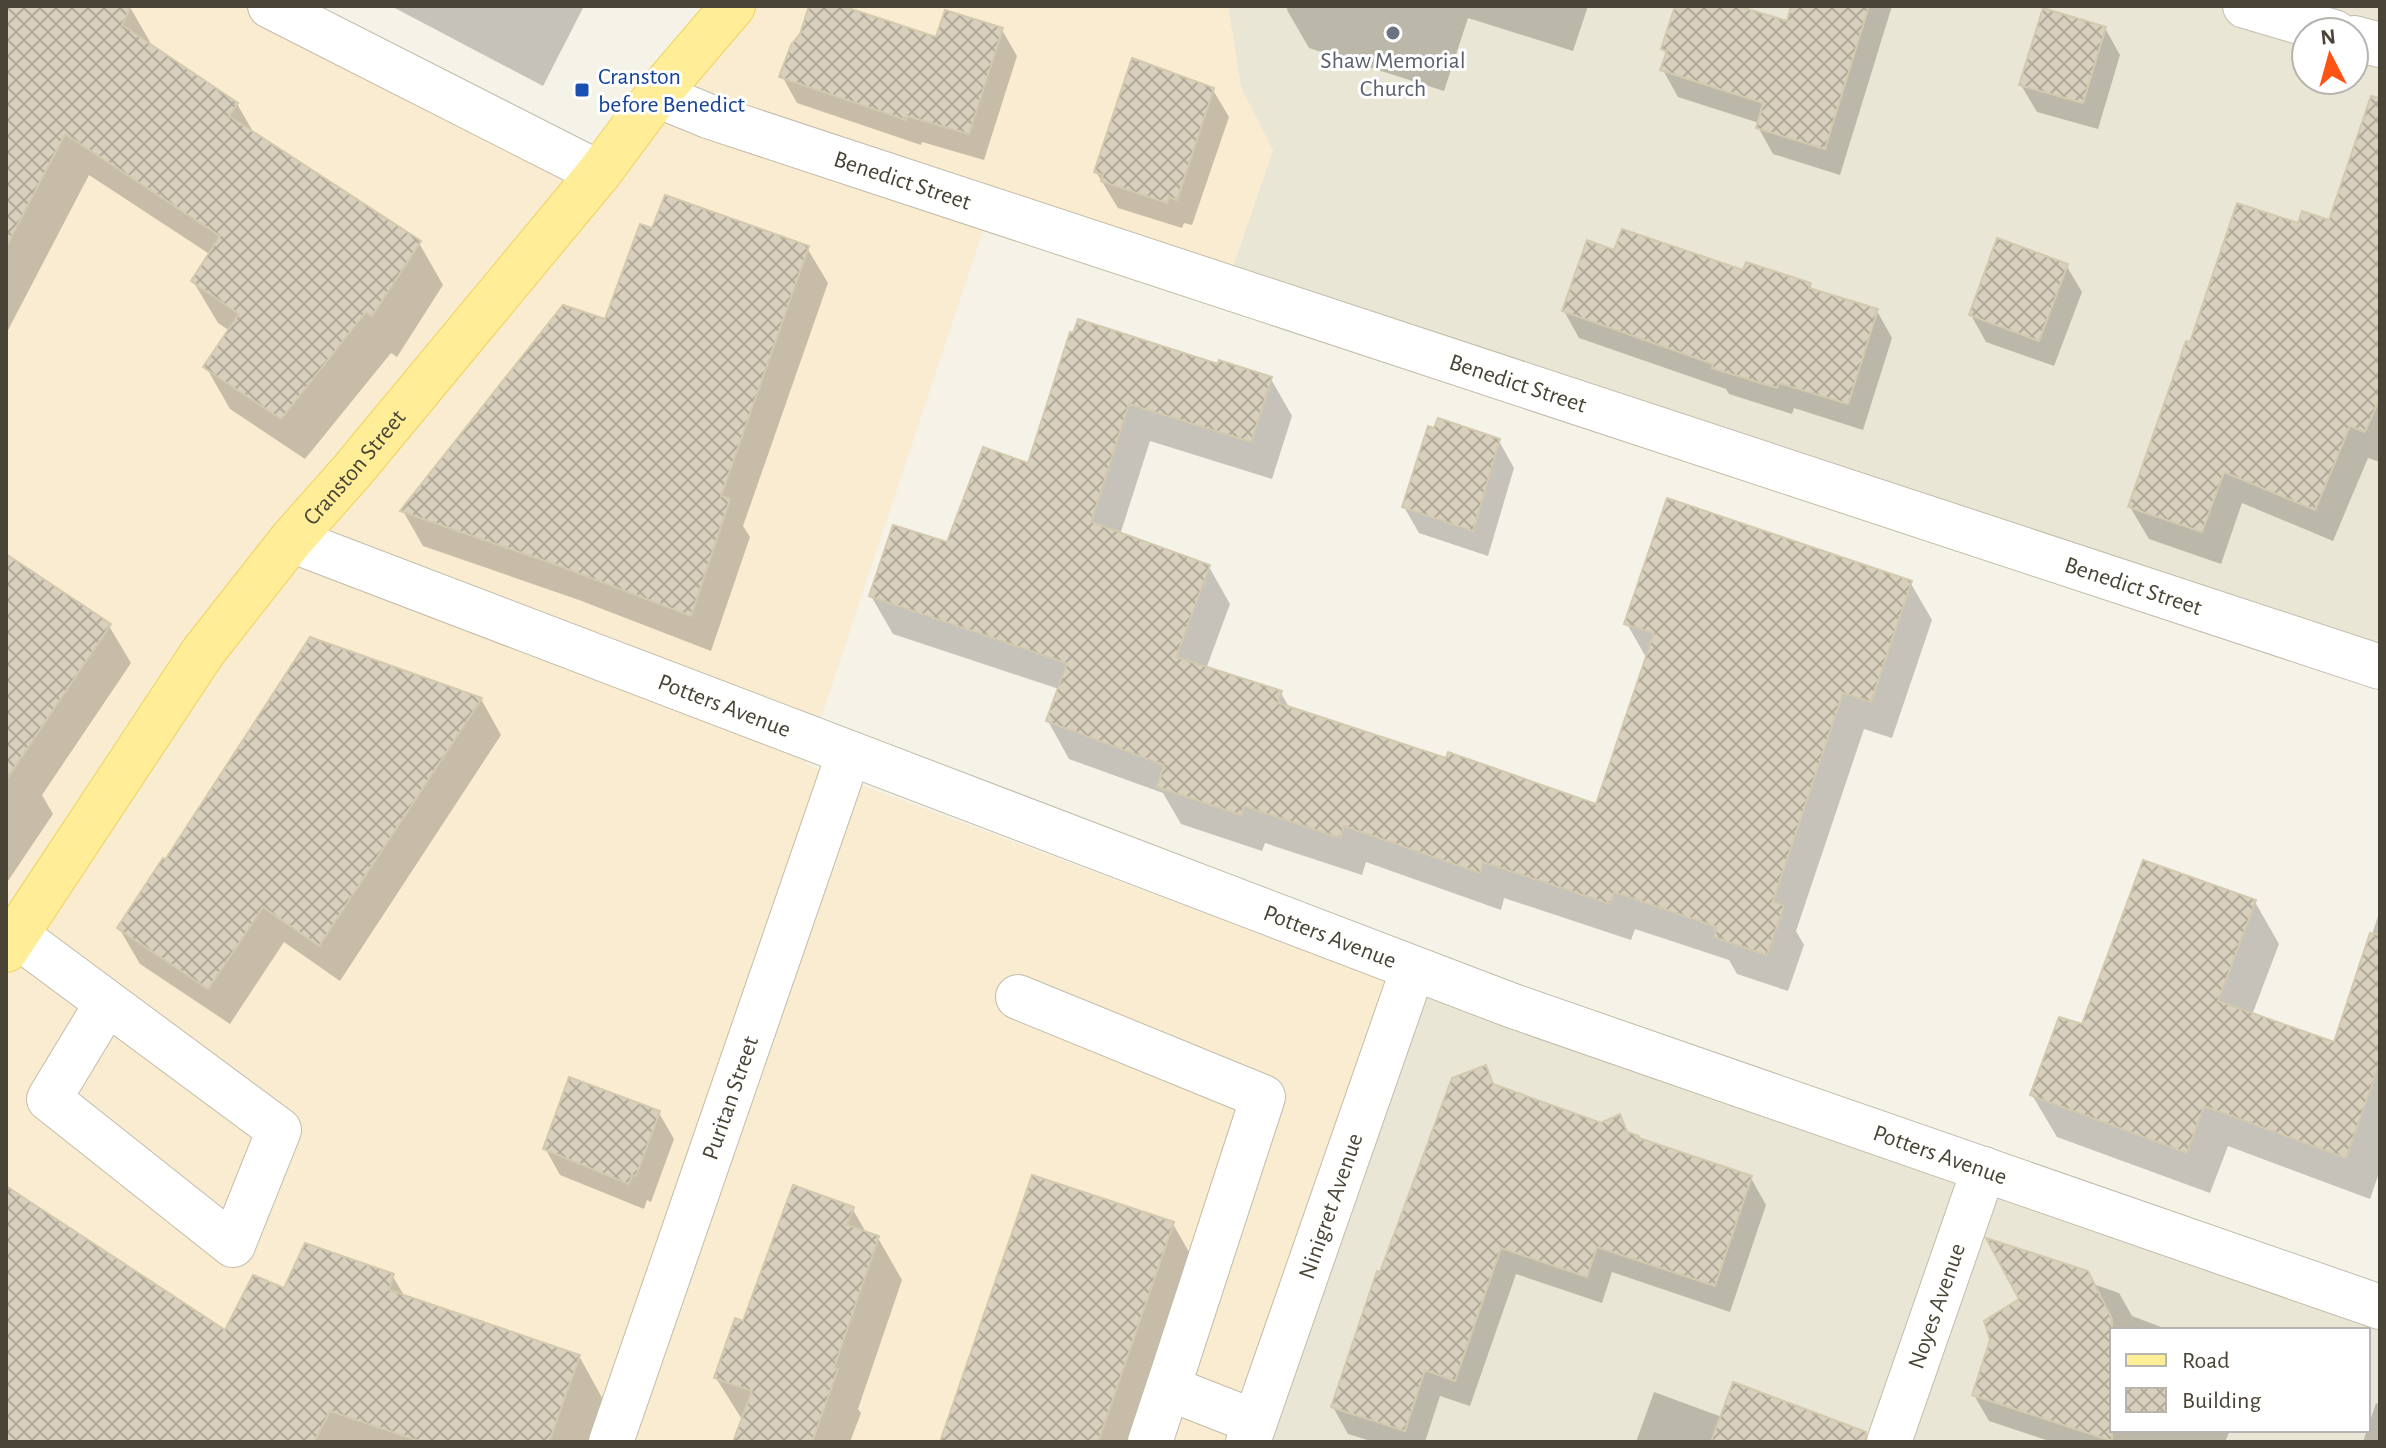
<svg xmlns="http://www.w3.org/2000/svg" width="2386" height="1448" viewBox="0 0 2386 1448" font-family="'Alegreya Sans',sans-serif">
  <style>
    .residential { fill: #eae6d5; fill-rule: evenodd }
    .commercial { fill: #f9ecd1 }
    .shadow { fill: #0003 }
    .building { fill: url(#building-cross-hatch); stroke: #d3c9ae; stroke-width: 2 }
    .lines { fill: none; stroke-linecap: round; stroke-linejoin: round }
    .minor-casing { stroke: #c2bca9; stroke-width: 46 }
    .major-casing { stroke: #efd35c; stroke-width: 46 }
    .minor { stroke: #fff; stroke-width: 44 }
    .major { stroke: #ffed97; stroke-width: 44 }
    .worship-dot { fill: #6b7280; stroke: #fff; stroke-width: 3 }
    .transit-dot { fill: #1a4fb4; stroke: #fff; stroke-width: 3 }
    .labels { text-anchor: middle; stroke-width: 6; stroke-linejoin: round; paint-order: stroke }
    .worship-label { font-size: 24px; fill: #5b616d; stroke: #fff }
    .transit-label { font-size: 24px; fill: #164399; stroke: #fff; text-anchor: start }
    .street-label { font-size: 24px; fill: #494435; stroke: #fff }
  </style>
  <defs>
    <pattern id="building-cross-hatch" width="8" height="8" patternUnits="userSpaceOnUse" patternTransform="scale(2)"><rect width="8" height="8" fill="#d8d0bc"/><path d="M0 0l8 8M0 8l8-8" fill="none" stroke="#b1aa9a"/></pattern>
  </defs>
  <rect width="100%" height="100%" fill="#f5f3e8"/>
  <g class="residential">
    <path d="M1228,6h1152v674l-1157,-385 50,-145 -32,-62zM2306,32h48v48h-48z"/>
    <path d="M1414,992l966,339v111h-1117zM2112,1330h256v100h-256z"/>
  </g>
  <polygon class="commercial" points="6,6 275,6 598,163 731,6 1228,6 1241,88 1273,150 1223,295 986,222 806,764 1414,992 1263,1442 6,1442"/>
  <g class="shadow">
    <polygon points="6,6 130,7 154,49 237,104 255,135 419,243 443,285 397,357 391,353 305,459 230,409 206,367 230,331 218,323 193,281 211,255 89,175 6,334"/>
    <polygon points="391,6 584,6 543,86"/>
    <polygon points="811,6 836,6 938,40 1002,30 1017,56 984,160 922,142 921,145 797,103 782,76 801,35"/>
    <polygon points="1288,6 1588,6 1573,51 1468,18 1444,91 1309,48 1287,10"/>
    <polygon points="1677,6 1731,6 1788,24 1793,6 1892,6 1840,175 1773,154 1758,127 1759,123 1678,97 1663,70 1667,56 1663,49"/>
    <polygon points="2105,28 2120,55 2098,129 2037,112 2021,85"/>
    <polygon points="1213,90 1229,117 1192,225 1184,223 1182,228 1118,208 1096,172"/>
    <polygon points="2380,143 2380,462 2368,458 2333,541 2242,503 2221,564 2149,539 2130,507 2191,345 2330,222"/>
    <polygon points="654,231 807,248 828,283 743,526 750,537 711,651 579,600 423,546 403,511 606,321"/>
    <polygon points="1615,252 1810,285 1813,291 1877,311 1892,338 1863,430 1794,408 1792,414 1729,394 1726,389 1579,338 1564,311"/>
    <polygon points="2066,265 2082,292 2054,366 1986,342 1971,315"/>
    <polygon points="1071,335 1271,379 1292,416 1272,479 1150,441 1120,535 1209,567 1230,604 1206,669 1281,693 1290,709 1597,806 1647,659 1627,624 1910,582 1932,620 1892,738 1864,729 1796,931 1804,945 1788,991 1737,974 1729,960 1635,929 1631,940 1504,898 1501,910 1366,862 1362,875 1265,843 1262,851 1181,824 1163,793 1069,759 1048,721 1059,689 893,634 871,596 948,545 1029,465"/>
    <polygon points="1436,430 1499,441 1514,468 1488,556 1419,533 1404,507"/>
    <polygon points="6,556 109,626 131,663 42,795 53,814 6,884"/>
    <polygon points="481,699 501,735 340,981 284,942 230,1024 140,964 119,928"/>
    <polygon points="2255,902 2279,944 2252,1015 2335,1045 2380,910 2380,1170 2370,1199 2228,1146 2210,1193 2057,1137 2032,1095 2083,1027"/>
    <polygon points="1485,1067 1496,1087 1602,1125 1619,1116 1630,1135 1751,1178 1766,1205 1730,1312 1612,1272 1602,1303 1516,1274 1470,1406 1440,1396 1425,1442 1374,1442 1348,1434 1333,1407 1381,1274"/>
    <polygon points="659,1113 674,1139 651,1202 647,1200 644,1209 560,1175 545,1148"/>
    <polygon points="6,1188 226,1333 285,1291 392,1275 405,1297 579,1356 605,1403 592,1442 6,1442"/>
    <polygon points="852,1208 867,1234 878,1238 902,1280 858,1409 861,1413 850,1442 735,1442 743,1421 716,1378 744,1324"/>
    <polygon points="1173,1224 1197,1266 1136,1442 942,1442"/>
    <polygon points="2093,1284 2119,1293 2132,1316 2169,1330 2112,1330 2112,1430 2230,1430 2225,1442 2052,1442 1989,1421 1974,1395"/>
    <polygon points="1654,1392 1722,1417 1839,1442 1636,1442"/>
    <polygon points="2376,1403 2380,1405 2380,1442 2363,1442"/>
  </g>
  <g class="building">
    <polygon points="6,6 131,6 122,25 238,103 229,116 421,241 372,316 366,312 281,419 203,367 239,314 191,281 220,236 65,134 6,247"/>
    <polygon points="809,6 842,6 936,37 945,10 1003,28 969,134 907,116 906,120 779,77 791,45 800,34"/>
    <polygon points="1675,6 1738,6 1787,21 1791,6 1869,6 1825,149 1756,128 1763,103 1660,70 1667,51 1661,49"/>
    <polygon points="2043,8 2106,27 2083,103 2019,85"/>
    <polygon points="1132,58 1214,88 1177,200 1169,197 1167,203 1101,181 1103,175 1094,172"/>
    <polygon points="2371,96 2380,98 2380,398 2365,432 2350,426 2315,510 2224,472 2202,532 2128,507 2186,341 2190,342 2237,203 2298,223 2302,211 2329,220"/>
    <polygon points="665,195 809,246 721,496 730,499 691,616 557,565 400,511 563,305 605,319 640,224 652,228"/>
    <polygon points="1622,229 1743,270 1746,262 1811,283 1809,288 1878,309 1848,404 1779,383 1777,388 1712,368 1713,364 1562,311 1587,240 1614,250"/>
    <polygon points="1997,238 2068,264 2039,341 1969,315"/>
    <polygon points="1078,319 1218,364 1219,360 1272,377 1251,442 1129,404 1091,522 1210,565 1176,657 1282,691 1278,703 1446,758 1448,752 1596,804 1654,633 1624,624 1667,498 1912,581 1871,702 1843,693 1773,901 1784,906 1767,955 1714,937 1717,927 1614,892 1610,904 1483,862 1480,873 1344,826 1340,838 1244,806 1241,815 1157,787 1164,765 1046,721 1067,663 869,596 893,525 947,542 983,447 1028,463 1070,332 1073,333"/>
    <polygon points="1438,418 1500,439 1473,531 1402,507 1428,426 1434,428"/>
    <polygon points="6,554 111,624 6,780"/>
    <polygon points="310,637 482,698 319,946 263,907 208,989 117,928 163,858 165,860"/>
    <polygon points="2143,860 2256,900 2218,1001 2334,1042 2370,933 2380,935 2380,1062 2346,1158 2204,1106 2187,1153 2030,1095 2059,1017 2082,1024"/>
    <polygon points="1486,1065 1493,1084 1601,1123 1620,1114 1627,1132 1639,1136 1639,1138 1752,1176 1715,1286 1597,1247 1587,1277 1501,1248 1455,1381 1425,1370 1405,1431 1331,1407 1377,1271 1380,1272 1452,1078"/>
    <polygon points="569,1077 660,1111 636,1176 632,1175 629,1184 543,1149"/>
    <polygon points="1032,1175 1174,1222 1098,1442 940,1442"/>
    <polygon points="793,1185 854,1207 847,1225 879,1236 834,1368 838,1369 812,1442 733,1442 752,1391 714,1378 735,1318 743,1321"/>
    <polygon points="6,1186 225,1330 253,1275 284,1288 305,1243 394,1274 389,1290 580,1355 549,1442 422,1442 330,1411 314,1442 6,1442"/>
    <polygon points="1986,1238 2088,1271 2112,1319 2112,1441 1972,1395 1990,1340 1984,1321 2019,1299"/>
    <polygon points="1733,1382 1866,1432 1865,1442 1711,1442"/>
  </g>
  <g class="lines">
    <g class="minor-casing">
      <g id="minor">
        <polyline points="270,6 599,173"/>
        <polyline points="2245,6 2334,32"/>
        <polyline points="2354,38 2380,45"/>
        <path id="s1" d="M657,95l51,21 1672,551"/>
        <path id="s2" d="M291,540l1222,466 867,301"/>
        <polyline points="16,935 279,1130 233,1245 49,1099 107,1003"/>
        <polyline points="1018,997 1263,1097 1168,1388 1255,1422"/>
        <path id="s3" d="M611,1442l238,-689"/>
        <polyline points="1150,1442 1168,1388"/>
        <path id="s4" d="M1248,1442l165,-473"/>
        <path id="s5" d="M1889,1442l95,-273"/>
      </g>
    </g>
    <g class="major-casing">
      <g id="major">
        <path id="s6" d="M6,950l197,-298 88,-112 61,-69 247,-298 58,-78 76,-89"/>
      </g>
    </g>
    <use href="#minor" class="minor"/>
    <use href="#major" class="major"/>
  </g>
  <circle class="worship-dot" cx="1393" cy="33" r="8"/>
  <rect class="transit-dot" x="574" y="82" width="16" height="16" rx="4"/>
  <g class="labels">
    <g class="worship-label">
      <text x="1393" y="68">Shaw Memorial<tspan x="1393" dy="28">Church</tspan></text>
    </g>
    <g class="transit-label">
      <text x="598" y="84">Cranston<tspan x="598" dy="28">before Benedict</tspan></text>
    </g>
    <g class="street-label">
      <text dy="8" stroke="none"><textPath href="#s1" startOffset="260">Benedict Street</textPath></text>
      <text dy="8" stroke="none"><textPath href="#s1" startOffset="908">Benedict Street</textPath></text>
      <text dy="8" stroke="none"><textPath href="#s6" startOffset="596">Cranston Street</textPath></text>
      <text dy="8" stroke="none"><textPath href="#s1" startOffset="1556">Benedict Street</textPath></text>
      <text dy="8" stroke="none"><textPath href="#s2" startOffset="464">Potters Avenue</textPath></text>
      <text dy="8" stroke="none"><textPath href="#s2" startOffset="1112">Potters Avenue</textPath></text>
      <text dy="8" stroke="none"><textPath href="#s3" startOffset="364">Puritan Street</textPath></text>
      <text dy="8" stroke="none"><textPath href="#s2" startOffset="1760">Potters Avenue</textPath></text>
      <text dy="8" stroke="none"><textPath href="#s4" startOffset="250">Ninigret Avenue</textPath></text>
      <text dy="8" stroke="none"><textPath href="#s5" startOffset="144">Noyes Avenue</textPath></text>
    </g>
  </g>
  <rect width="2386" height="1448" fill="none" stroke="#494435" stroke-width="16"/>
  <rect x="2110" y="1328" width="260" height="104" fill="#ffffff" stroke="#b6b4ae" stroke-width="2"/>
  <rect x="2126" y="1354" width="40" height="12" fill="#ffed97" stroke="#b6b4ae" stroke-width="2"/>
  <text x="2182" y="1368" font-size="24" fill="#494435">Road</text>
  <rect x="2126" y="1388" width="40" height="24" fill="url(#building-cross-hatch)" stroke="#b6b4ae" stroke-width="2"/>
  <text x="2182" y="1408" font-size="24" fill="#494435">Building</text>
  <g transform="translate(2330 56) rotate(354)"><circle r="38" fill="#ffffff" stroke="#b6b4ae" stroke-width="2"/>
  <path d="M0-6L14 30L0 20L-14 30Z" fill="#ff5315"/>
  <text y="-12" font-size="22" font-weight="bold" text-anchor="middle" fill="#494435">N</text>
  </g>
</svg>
